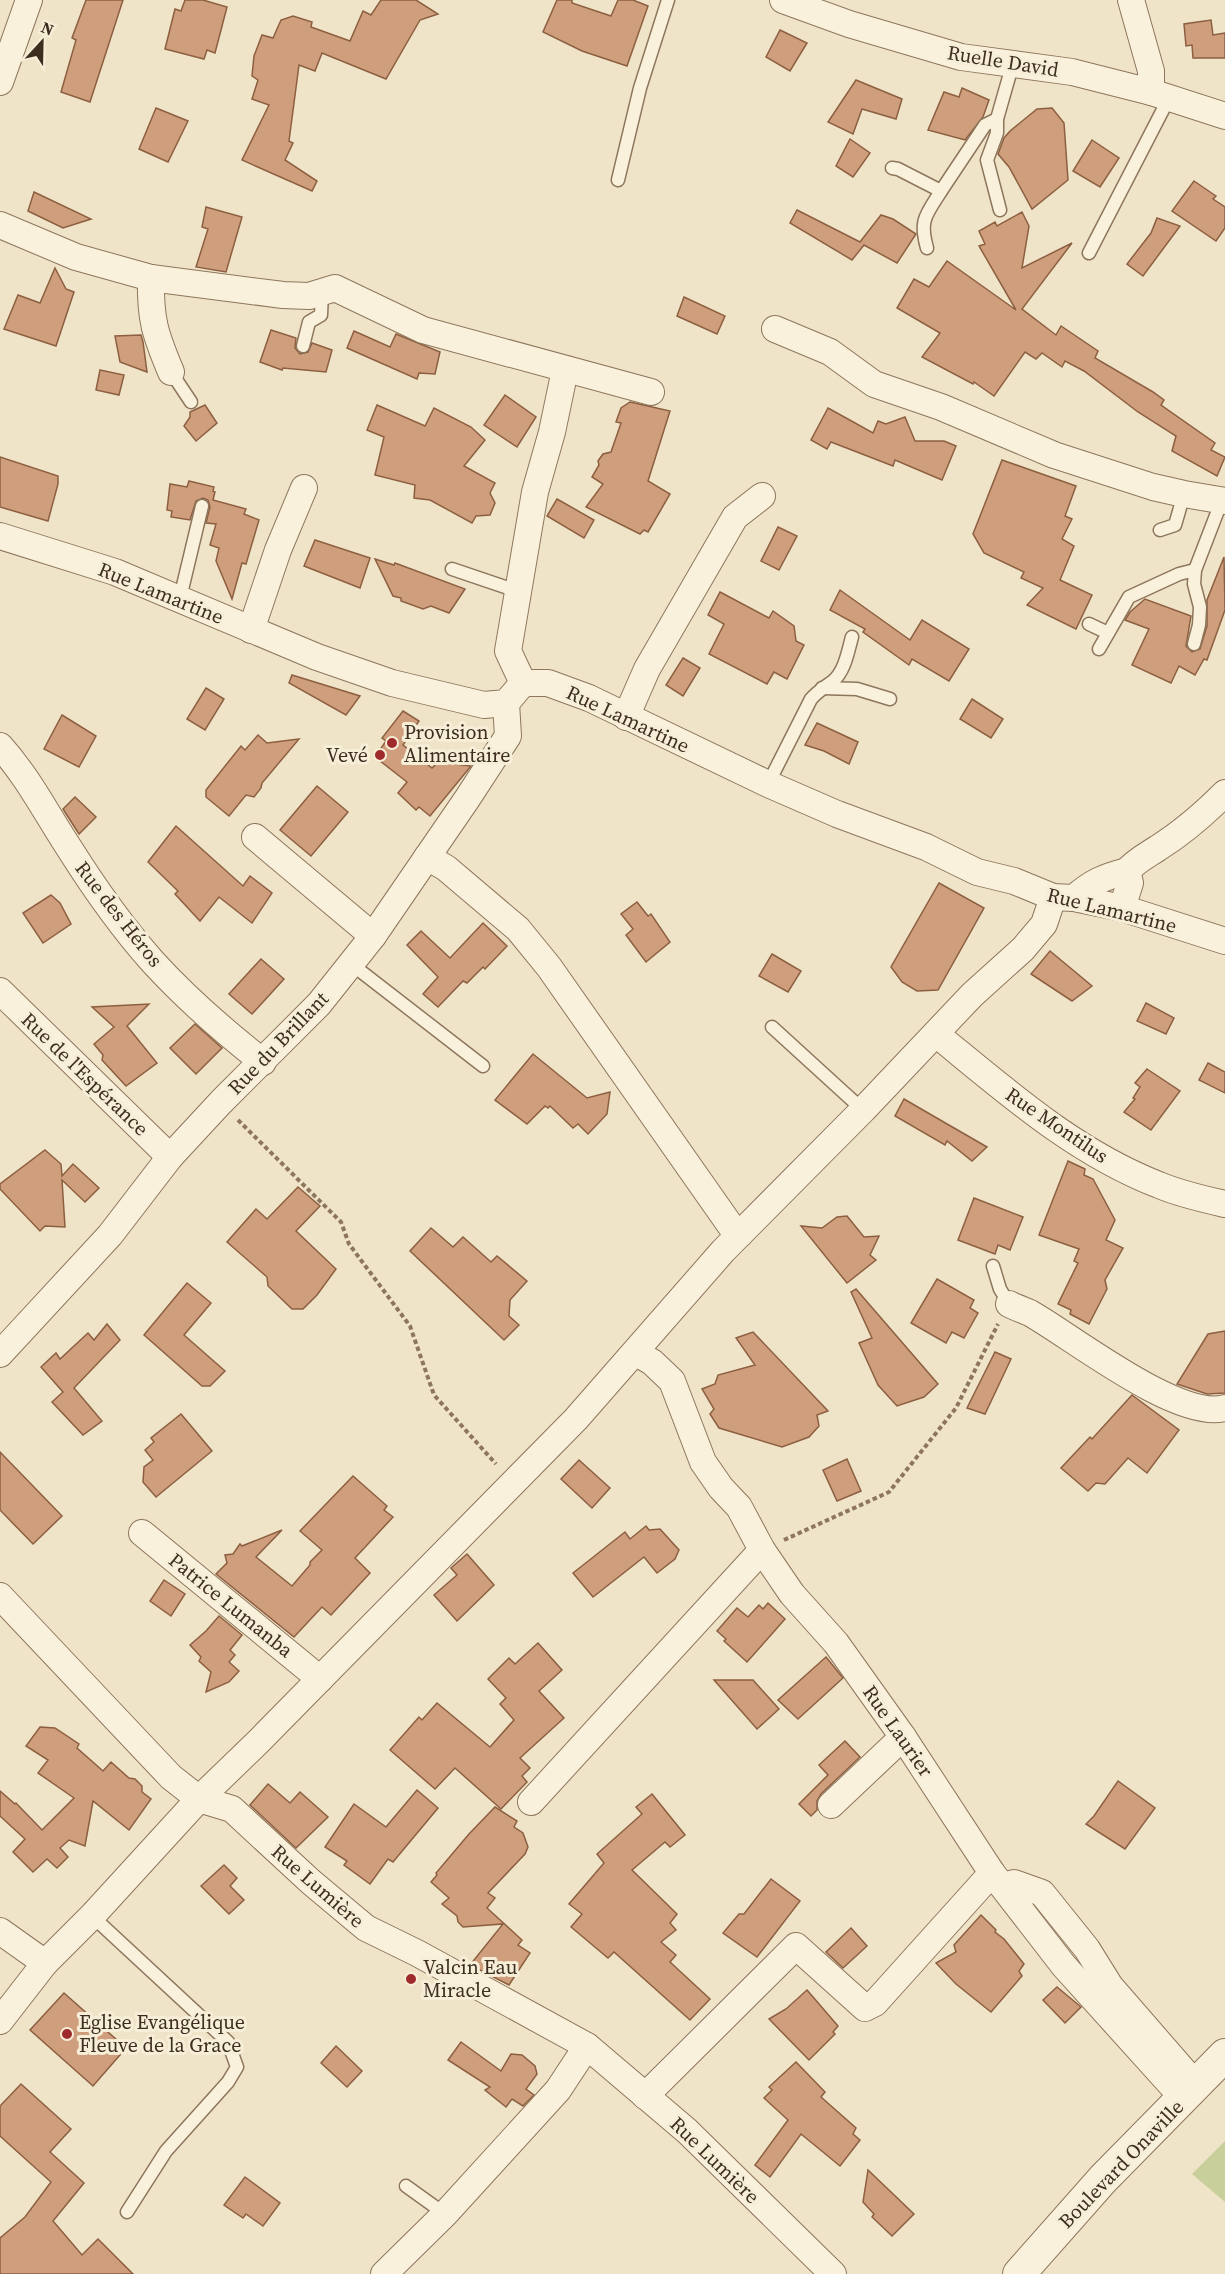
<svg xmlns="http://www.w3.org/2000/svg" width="1225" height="2274" viewBox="0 0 1225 2274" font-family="'Source Serif 4',serif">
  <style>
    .green { fill: #c9cf9b }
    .building { fill: #cf9f7d; stroke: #8d5f41; stroke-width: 1.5 }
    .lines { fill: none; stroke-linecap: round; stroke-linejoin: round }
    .service-casing { stroke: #8d765c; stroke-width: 15 }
    .minor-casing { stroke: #8d765c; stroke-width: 28 }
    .tertiary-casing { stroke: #8d765c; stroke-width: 34 }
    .path { stroke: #8d765c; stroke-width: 4; stroke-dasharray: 4.5 3; stroke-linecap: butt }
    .service { stroke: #faf1dc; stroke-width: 12 }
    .minor { stroke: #faf1dc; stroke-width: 26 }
    .tertiary { stroke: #faf1dc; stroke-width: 32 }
    .poi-dot { fill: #9e2a2b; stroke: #f7eed8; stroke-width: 2 }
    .labels { text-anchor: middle; stroke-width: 6; stroke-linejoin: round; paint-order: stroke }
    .street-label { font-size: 20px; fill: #3d2e20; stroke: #f7eed8 }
    .poi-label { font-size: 20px; fill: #3d2e20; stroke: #f7eed8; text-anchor: start }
  </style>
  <rect width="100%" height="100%" fill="#f0e4c8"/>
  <polygon class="green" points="1225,2141 1225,2202 1192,2174"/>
  <g class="building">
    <polygon points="86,0 123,0 90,102 61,92 76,40 72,38"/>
    <polygon points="185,0 203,0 227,7 215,53 207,50 204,59 165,49 175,9 181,11"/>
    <polygon points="381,0 416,0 438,14 420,20 386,79 322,53 315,71 299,65 289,141 293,143 285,160 317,181 312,191 242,160 269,105 252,99 258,80 252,76 254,56 262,35 273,38 281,20 293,16 312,22 311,27 350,41 363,11 371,15"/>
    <polygon points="557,0 572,0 572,3 611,16 618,0 633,0 648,6 627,66 582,51 543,32"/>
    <polygon points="1211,20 1213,35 1225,33 1225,58 1193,58 1192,45 1186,46 1184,24"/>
    <polygon points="780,30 807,43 790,71 766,57"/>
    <polygon points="856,80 902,99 896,119 862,109 853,134 828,122"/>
    <polygon points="962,88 989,100 983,117 965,140 928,130 944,92 959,97"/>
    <polygon points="156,108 188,121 168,162 139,149"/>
    <polygon points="1052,108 1064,123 1068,180 1032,209 1009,167 998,154 1004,138 1010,131 1037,109"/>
    <polygon points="850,139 870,153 853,177 836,166"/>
    <polygon points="1092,140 1119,158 1100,187 1073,171"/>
    <polygon points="1194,181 1216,196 1213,199 1225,207 1225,228 1216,241 1172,211"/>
    <polygon points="34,192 91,219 63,228 28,211"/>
    <polygon points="206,207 242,217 226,272 196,267 208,229 202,227"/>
    <polygon points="797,210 860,242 881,215 893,219 916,234 897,263 864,245 852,260 790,223"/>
    <polygon points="1022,212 1029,226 1022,268 1072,243 1022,309 1056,335 1061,326 1098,351 1095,358 1153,392 1164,400 1161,405 1215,443 1211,450 1225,457 1217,476 1172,451 1176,436 1138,412 1084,371 1065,361 1062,367 1042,353 1036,359 1025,352 994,396 974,382 973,384 922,357 940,333 897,308 914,279 929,287 947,261 1016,310 979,246 985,244 979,231 995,222 997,226"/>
    <polygon points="1157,218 1180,226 1143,276 1127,264 1151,233"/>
    <polygon points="55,268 66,289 74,292 56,346 4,329 18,295 40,303"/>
    <polygon points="684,297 725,316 717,334 677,316"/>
    <polygon points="271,330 296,338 295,348 300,354 308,352 312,343 332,350 326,372 283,368 282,370 260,362"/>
    <polygon points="354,331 390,347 396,334 440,352 435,374 419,373 417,379 347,348"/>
    <polygon points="141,335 143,342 147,372 120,362 115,336"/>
    <polygon points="100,370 124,375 119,395 96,390"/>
    <polygon points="505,395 536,417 517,447 484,425"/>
    <polygon points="630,402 670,411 648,481 670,494 648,532 644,530 640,534 586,507 603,484 592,477 599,465 598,461 603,454 611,452 621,423 616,422 621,408"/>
    <polygon points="205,405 217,423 196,441 184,426 190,417 190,412"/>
    <polygon points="377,405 425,426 434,408 471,427 485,440 464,466 495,483 490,493 495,503 490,515 476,516 472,523 430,500 414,498 415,485 375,475 384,437 367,430"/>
    <polygon points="828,408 873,433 878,421 886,424 905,417 915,441 944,441 956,446 942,480 895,460 893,466 831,442 827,449 811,440"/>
    <polygon points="0,457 58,476 58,484 48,521 0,507"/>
    <polygon points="1002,460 1076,486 1065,516 1072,519 1062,539 1074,546 1060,580 1092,595 1076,629 1027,605 1043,588 1021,578 1024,572 984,553 973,534"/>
    <polygon points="189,481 214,487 213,491 215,492 213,500 246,509 244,514 259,520 246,564 242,563 232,599 216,561 219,548 210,545 216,524 206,523 210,507 208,500 203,498 196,501 190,520 171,517 172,511 167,510 170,484 187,487"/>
    <polygon points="557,499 594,520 584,538 547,516"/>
    <polygon points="778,527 797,536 779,570 761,561"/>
    <polygon points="315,540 370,558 360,588 304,566"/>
    <polygon points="1224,557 1225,610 1207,660 1204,659 1195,675 1179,666 1171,683 1132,665 1149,629 1125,620 1130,612 1145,599 1191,616 1186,646 1192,652 1200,649 1207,626 1207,600"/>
    <polygon points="375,559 394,565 395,563 465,589 449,613 431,606 423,609 401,601 401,598 393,596"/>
    <polygon points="840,590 910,640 922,620 969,649 949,681 912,659 909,665 863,632 865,629 830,610"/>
    <polygon points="720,592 769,618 773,611 794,626 796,641 804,645 787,679 774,672 767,684 709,654 724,624 708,615"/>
    <polygon points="683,658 700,668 683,696 666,685"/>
    <polygon points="292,675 360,696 346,715 289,683"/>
    <polygon points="206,688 224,699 205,730 187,719"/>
    <polygon points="972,699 1003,719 991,738 960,719"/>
    <polygon points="403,711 419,721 403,745 432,768 438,762 471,766 430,816 419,807 416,810 398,793 407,782 375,757 386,741 382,738"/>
    <polygon points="62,715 96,736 79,767 44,749"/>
    <polygon points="817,723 858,742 849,764 824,751 805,745"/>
    <polygon points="258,735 267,743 299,739 262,783 261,788 254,797 246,795 229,816 206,797 206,790 241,746 245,750"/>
    <polygon points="317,786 348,812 311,856 280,830"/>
    <polygon points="75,797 96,817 79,834 63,809"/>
    <polygon points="176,826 243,886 250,876 272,893 252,923 219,897 200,921 175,894 178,891 148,862"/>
    <polygon points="939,883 984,908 938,990 917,991 902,982 891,967"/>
    <polygon points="51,895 60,903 71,924 43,943 23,913"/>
    <polygon points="637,902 648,916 651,914 670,942 646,962 626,935 633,929 621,914"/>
    <polygon points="483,923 507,946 485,969 483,967 467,983 463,981 438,1007 423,994 438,977 407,945 421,931 450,958"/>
    <polygon points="1050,951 1092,986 1072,1001 1031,974"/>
    <polygon points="772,954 801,971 788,992 759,976"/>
    <polygon points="261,959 284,979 252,1014 229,994"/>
    <polygon points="1146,1003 1174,1018 1166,1034 1137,1021"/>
    <polygon points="149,1004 127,1026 157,1063 126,1086 102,1060 103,1055 94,1044 114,1027 92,1007"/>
    <polygon points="195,1024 222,1048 196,1074 170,1048"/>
    <polygon points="533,1054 587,1098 610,1092 607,1114 588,1134 578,1124 573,1128 550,1106 548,1108 545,1106 527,1124 495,1100"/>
    <polygon points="1208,1063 1225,1072 1225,1093 1199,1080"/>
    <polygon points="1147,1069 1180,1091 1151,1130 1124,1112 1135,1099 1133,1098 1140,1087 1135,1083"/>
    <polygon points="904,1099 935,1117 987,1147 972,1161 947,1141 945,1145 895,1116"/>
    <polygon points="45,1150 61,1164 62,1176 73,1164 99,1188 85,1202 62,1180 65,1227 45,1226 40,1231 0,1189 0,1184"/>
    <polygon points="1068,1161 1085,1169 1084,1175 1093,1179 1115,1220 1106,1240 1123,1248 1105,1280 1107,1289 1089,1324 1070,1314 1071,1310 1058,1304 1078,1263 1074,1261 1079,1249 1039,1235"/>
    <polygon points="298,1187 320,1206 296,1231 336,1269 317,1295 303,1309 292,1309 268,1286 267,1277 227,1242 256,1209 267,1219"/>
    <polygon points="974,1198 1023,1217 1010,1250 998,1245 995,1254 958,1240"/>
    <polygon points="847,1216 864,1237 879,1236 870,1255 876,1260 847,1283 801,1226 822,1228 837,1217"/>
    <polygon points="431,1228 453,1247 463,1237 491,1262 497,1256 527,1281 510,1300 509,1316 519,1325 504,1340 410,1251"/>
    <polygon points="937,1279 974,1300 970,1308 978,1313 964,1338 952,1332 946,1343 911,1323"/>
    <polygon points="187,1283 211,1303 184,1335 225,1371 210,1386 202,1386 144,1335"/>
    <polygon points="856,1289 938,1384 924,1397 897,1406 878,1385 859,1343 872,1338 851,1292"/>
    <polygon points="107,1324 120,1340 74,1388 102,1421 83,1435 52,1402 63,1392 41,1367 56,1353 60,1359 88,1333 94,1340"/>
    <polygon points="1225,1331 1225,1393 1207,1394 1177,1384 1208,1334"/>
    <polygon points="753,1332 828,1411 817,1415 819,1426 809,1437 782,1447 719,1428 710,1414 714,1409 702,1389 715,1384 718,1375 755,1365 736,1338"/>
    <polygon points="995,1352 1011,1359 985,1414 967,1408"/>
    <polygon points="1132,1395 1179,1430 1147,1473 1128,1458 1105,1484 1096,1483 1088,1491 1061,1468 1090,1437 1092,1439"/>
    <polygon points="181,1414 212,1451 156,1497 143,1482 144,1467 153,1460 145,1450 154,1442 151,1438"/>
    <polygon points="0,1452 62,1516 33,1544 0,1510"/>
    <polygon points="847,1459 861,1491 837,1501 823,1470"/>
    <polygon points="579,1460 610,1488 592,1508 561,1479"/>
    <polygon points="353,1476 387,1506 384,1510 393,1517 355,1558 370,1573 331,1615 322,1607 294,1637 216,1574 227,1563 225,1555 233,1554 240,1544 242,1546 282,1530 256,1557 292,1586 310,1565 310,1562 322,1550 300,1531"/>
    <polygon points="646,1526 649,1530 660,1529 679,1550 675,1559 657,1573 644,1557 593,1597 573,1573 625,1532 630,1539"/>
    <polygon points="467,1554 494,1585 457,1621 434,1595 457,1575 451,1568"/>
    <polygon points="164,1580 185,1594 171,1616 150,1601"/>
    <polygon points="768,1603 785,1619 747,1662 724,1641 726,1639 717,1631 737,1608 748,1617 759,1605 763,1609"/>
    <polygon points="219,1616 242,1635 230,1650 235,1655 229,1662 239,1671 229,1682 206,1692 211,1672 199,1661 201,1657 190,1645 206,1631"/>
    <polygon points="538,1643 562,1670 539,1691 564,1718 520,1758 530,1768 522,1776 527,1782 501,1809 455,1768 435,1789 390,1750 419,1717 422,1720 437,1703 490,1747 514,1720 500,1704 506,1698 488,1679 509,1658 515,1664"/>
    <polygon points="826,1657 843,1678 798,1719 778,1700"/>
    <polygon points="714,1680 753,1680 779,1709 757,1729"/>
    <polygon points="40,1727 55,1728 79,1744 77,1748 103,1771 111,1762 129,1778 135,1779 142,1786 142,1792 151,1799 129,1830 93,1801 85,1846 69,1840 60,1848 68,1857 57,1868 47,1859 33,1872 13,1852 25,1839 0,1816 0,1791 15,1804 16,1803 42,1830 74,1798 38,1773 48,1760 26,1746"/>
    <polygon points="845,1741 860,1757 821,1794 817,1801 817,1810 811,1816 799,1804 828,1775 819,1765"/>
    <polygon points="1118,1781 1155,1808 1125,1849 1086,1824 1094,1816"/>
    <polygon points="268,1784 290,1803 300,1792 328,1817 296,1848 250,1805"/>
    <polygon points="417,1790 438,1808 393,1862 388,1859 370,1884 344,1865 347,1861 325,1847 354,1804 386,1827"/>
    <polygon points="652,1794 685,1835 670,1847 665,1842 632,1870 677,1914 670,1923 676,1930 661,1942 676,1955 670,1962 710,1999 690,2020 614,1952 608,1958 571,1927 582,1914 569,1904 604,1863 597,1854 642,1814 636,1807"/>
    <polygon points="495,1807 517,1821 514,1827 523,1833 528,1847 525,1854 488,1893 495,1898 487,1908 522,1940 518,1945 530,1953 509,1985 470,1965 503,1924 463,1927 458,1922 457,1916 442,1904 449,1898 431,1882 437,1875 436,1873 469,1834"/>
    <polygon points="224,1865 237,1878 230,1886 244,1900 229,1914 201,1886"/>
    <polygon points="771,1879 800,1901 757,1957 723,1933 739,1914 744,1914"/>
    <polygon points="981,1915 996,1930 995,1932 1004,1939 1024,1964 1019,1971 1022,1976 991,2012 956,1984 936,1963 956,1952 954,1945"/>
    <polygon points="851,1928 867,1946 843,1968 826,1952"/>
    <polygon points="1057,1987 1081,2007 1065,2023 1043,2000"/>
    <polygon points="807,1990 838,2026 833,2032 835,2034 809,2060 769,2019 786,2009"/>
    <polygon points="64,1993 126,2048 93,2086 30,2030"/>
    <polygon points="461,2042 501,2071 511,2054 522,2055 535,2066 537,2074 526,2089 534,2095 523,2106 512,2099 506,2107 485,2090 490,2087 448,2060"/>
    <polygon points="336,2046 362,2071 347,2087 321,2063"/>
    <polygon points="796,2062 825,2092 821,2097 856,2128 853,2134 860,2140 840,2166 801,2134 770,2177 755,2165 788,2120 764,2098 772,2090 769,2087"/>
    <polygon points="21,2084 71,2129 50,2152 84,2183 53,2221 82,2255 98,2239 133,2274 0,2274 0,2238 25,2217 51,2182 0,2136 0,2106"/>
    <polygon points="868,2170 914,2214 892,2236 872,2217 874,2214 863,2202"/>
    <polygon points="245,2177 280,2203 263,2226 246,2214 243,2218 224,2205"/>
  </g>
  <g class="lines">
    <g class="service-casing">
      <g id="service">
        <polyline points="892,168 898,169 941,191 985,125 997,119"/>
        <polyline points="618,180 640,88 668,0"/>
        <polyline points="1000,210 987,160 997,133 997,119 1013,63"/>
        <path d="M927,248c-8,-28 -1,-33 14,-57"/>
        <polyline points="1089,253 1169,98"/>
        <polyline points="303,346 309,322 321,315 322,292"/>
        <polyline points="171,372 191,402"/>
        <polyline points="1160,530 1175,525 1184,494"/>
        <polyline points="452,569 517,591"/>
        <polyline points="180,598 202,506"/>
        <polyline points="1089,624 1108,633"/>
        <polyline points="1194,644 1199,625 1200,607 1194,584 1195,570 1222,500"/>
        <polyline points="1099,649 1129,597 1179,574 1195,570"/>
        <polyline points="822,688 857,689 890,699"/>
        <path d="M768,784l43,-85c7,-8 14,-12 22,-18 12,-10 15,-30 19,-44"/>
        <polyline points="350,963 483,1066"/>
        <polyline points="772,1027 863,1110"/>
        <polyline points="993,1266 1000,1289 1009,1304"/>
        <polyline points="92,1916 228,2042 237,2067 228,2082 166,2151 127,2212"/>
        <polyline points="406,2186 445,2214"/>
      </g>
    </g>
    <g class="minor-casing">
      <g id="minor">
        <polyline points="783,0 849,24 961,57 1072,72 1151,92 1225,116"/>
        <polyline points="1131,0 1151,71 1151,92"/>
        <polyline points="0,82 29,0"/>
        <polyline points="0,225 76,257 151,278 283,295 309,296 335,288 423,330 651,392"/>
        <path d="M151,278c-1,41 4,56 20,94"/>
        <polyline points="775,329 830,352 874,384 941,407 1054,455 1153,487 1184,494 1225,501"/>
        <polyline points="0,536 115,572 317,657 392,683 484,705 506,703 523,683 548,683 589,698 768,784 837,814 926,847 977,872 1014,881 1053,897 1074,898 1122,908 1225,941"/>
        <polyline points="251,630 278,550 304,488"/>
        <polyline points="523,683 508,651 535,492 552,432 565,370"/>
        <polyline points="626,717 647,669 735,517 762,496"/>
        <path d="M0,746c29,32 47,69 71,105 24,38 51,76 81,110 31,34 74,72 111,101"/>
        <polyline points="255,837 373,936"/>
        <polyline points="427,857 446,868 518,929 549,967 730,1225 740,1234"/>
        <path d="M1074,898c18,-16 30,-21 53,-27"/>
        <path d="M1122,908l8,-25 -3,-12c10,-11 19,-15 31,-23 24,-15 47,-35 67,-55"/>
        <polyline points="0,991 170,1157"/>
        <path d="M936,1034c70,57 138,118 223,151 21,9 44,14 66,19"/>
        <path d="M1009,1304c6,3 14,6 21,9 41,23 148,108 195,95"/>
        <polyline points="636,1353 652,1362 672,1381 703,1462 721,1488 739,1507 762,1550 792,1594 836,1643 903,1737 992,1873 1064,1966 1183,2098"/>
        <polyline points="0,1354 110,1235 170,1157 221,1102 319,1004 373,936 467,799 508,736 506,703"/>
        <polyline points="142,1533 320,1679"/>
        <polyline points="0,1596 171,1777 199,1799 232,1809 311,1882 366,1928 417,1953 587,2046 687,2131 833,2274"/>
        <polyline points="531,1802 762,1550"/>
        <polyline points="831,1805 903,1737"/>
        <polyline points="1003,1886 1014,1883 1042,1893 1087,1949 1110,1986 1196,2085"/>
        <polyline points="0,1931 45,1963"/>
        <polyline points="0,2021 45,1963 92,1916 199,1799 259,1741 576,1419 723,1251 863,1110 972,995 1023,949 1044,924 1053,897"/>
        <polyline points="645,2096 796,1946 865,2008 875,2003 992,1873"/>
        <polyline points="384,2274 445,2214 558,2090 587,2046"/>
      </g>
    </g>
    <g class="tertiary-casing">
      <polyline id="tertiary" points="1019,2274 1103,2179 1225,2055"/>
    </g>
    <g class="path">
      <polyline points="238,1120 341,1222 349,1244 410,1326 434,1395 496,1464"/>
      <polyline points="784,1540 889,1492 956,1408 998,1324"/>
    </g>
    <use href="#service" class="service"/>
    <use href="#minor" class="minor"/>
    <use href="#tertiary" class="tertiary"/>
  </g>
  <g class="poi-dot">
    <circle cx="392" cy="743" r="6"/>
    <circle cx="380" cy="755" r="6"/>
    <circle cx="411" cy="1979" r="6"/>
    <circle cx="67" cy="2034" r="6"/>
  </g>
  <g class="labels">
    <g class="street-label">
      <text transform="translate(1003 61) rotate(9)" y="7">Ruelle David</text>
      <text transform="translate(161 593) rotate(22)" y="7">Rue Lamartine</text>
      <text transform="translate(628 719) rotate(25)" y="7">Rue Lamartine</text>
      <text transform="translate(1112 910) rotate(14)" y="7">Rue Lamartine</text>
      <text transform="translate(119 914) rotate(52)" y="7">Rue des Héros</text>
      <text transform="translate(278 1043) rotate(-46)" y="7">Rue du Brillant</text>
      <text transform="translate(85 1074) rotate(44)" y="7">Rue de l'Espérance</text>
      <text transform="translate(1057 1125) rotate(34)" y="7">Rue Montilus</text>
      <text transform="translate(231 1605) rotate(39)" y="7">Patrice Lumanba</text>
      <text transform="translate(898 1731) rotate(55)" y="7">Rue Laurier</text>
      <text transform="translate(318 1886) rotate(41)" y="7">Rue Lumière</text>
      <text transform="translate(715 2160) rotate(44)" y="7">Rue Lumière</text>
      <text transform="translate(1121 2164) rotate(-46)" y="7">Boulevard Onaville</text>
    </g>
    <g class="poi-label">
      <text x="404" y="739">Provision<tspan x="404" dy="23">Alimentaire</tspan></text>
      <text x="368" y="762" text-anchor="end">Vevé</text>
      <text x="423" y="1974">Valcin Eau<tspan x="423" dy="23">Miracle</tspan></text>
      <text x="79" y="2029">Eglise Evangélique<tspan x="79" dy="23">Fleuve de la Grace</tspan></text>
    </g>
  </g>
  <g transform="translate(42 42) rotate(22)" stroke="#f7eed8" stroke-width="4.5" paint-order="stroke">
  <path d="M0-4.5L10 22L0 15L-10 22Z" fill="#3d2e20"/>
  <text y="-9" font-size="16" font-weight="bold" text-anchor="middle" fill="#3d2e20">N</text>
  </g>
</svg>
